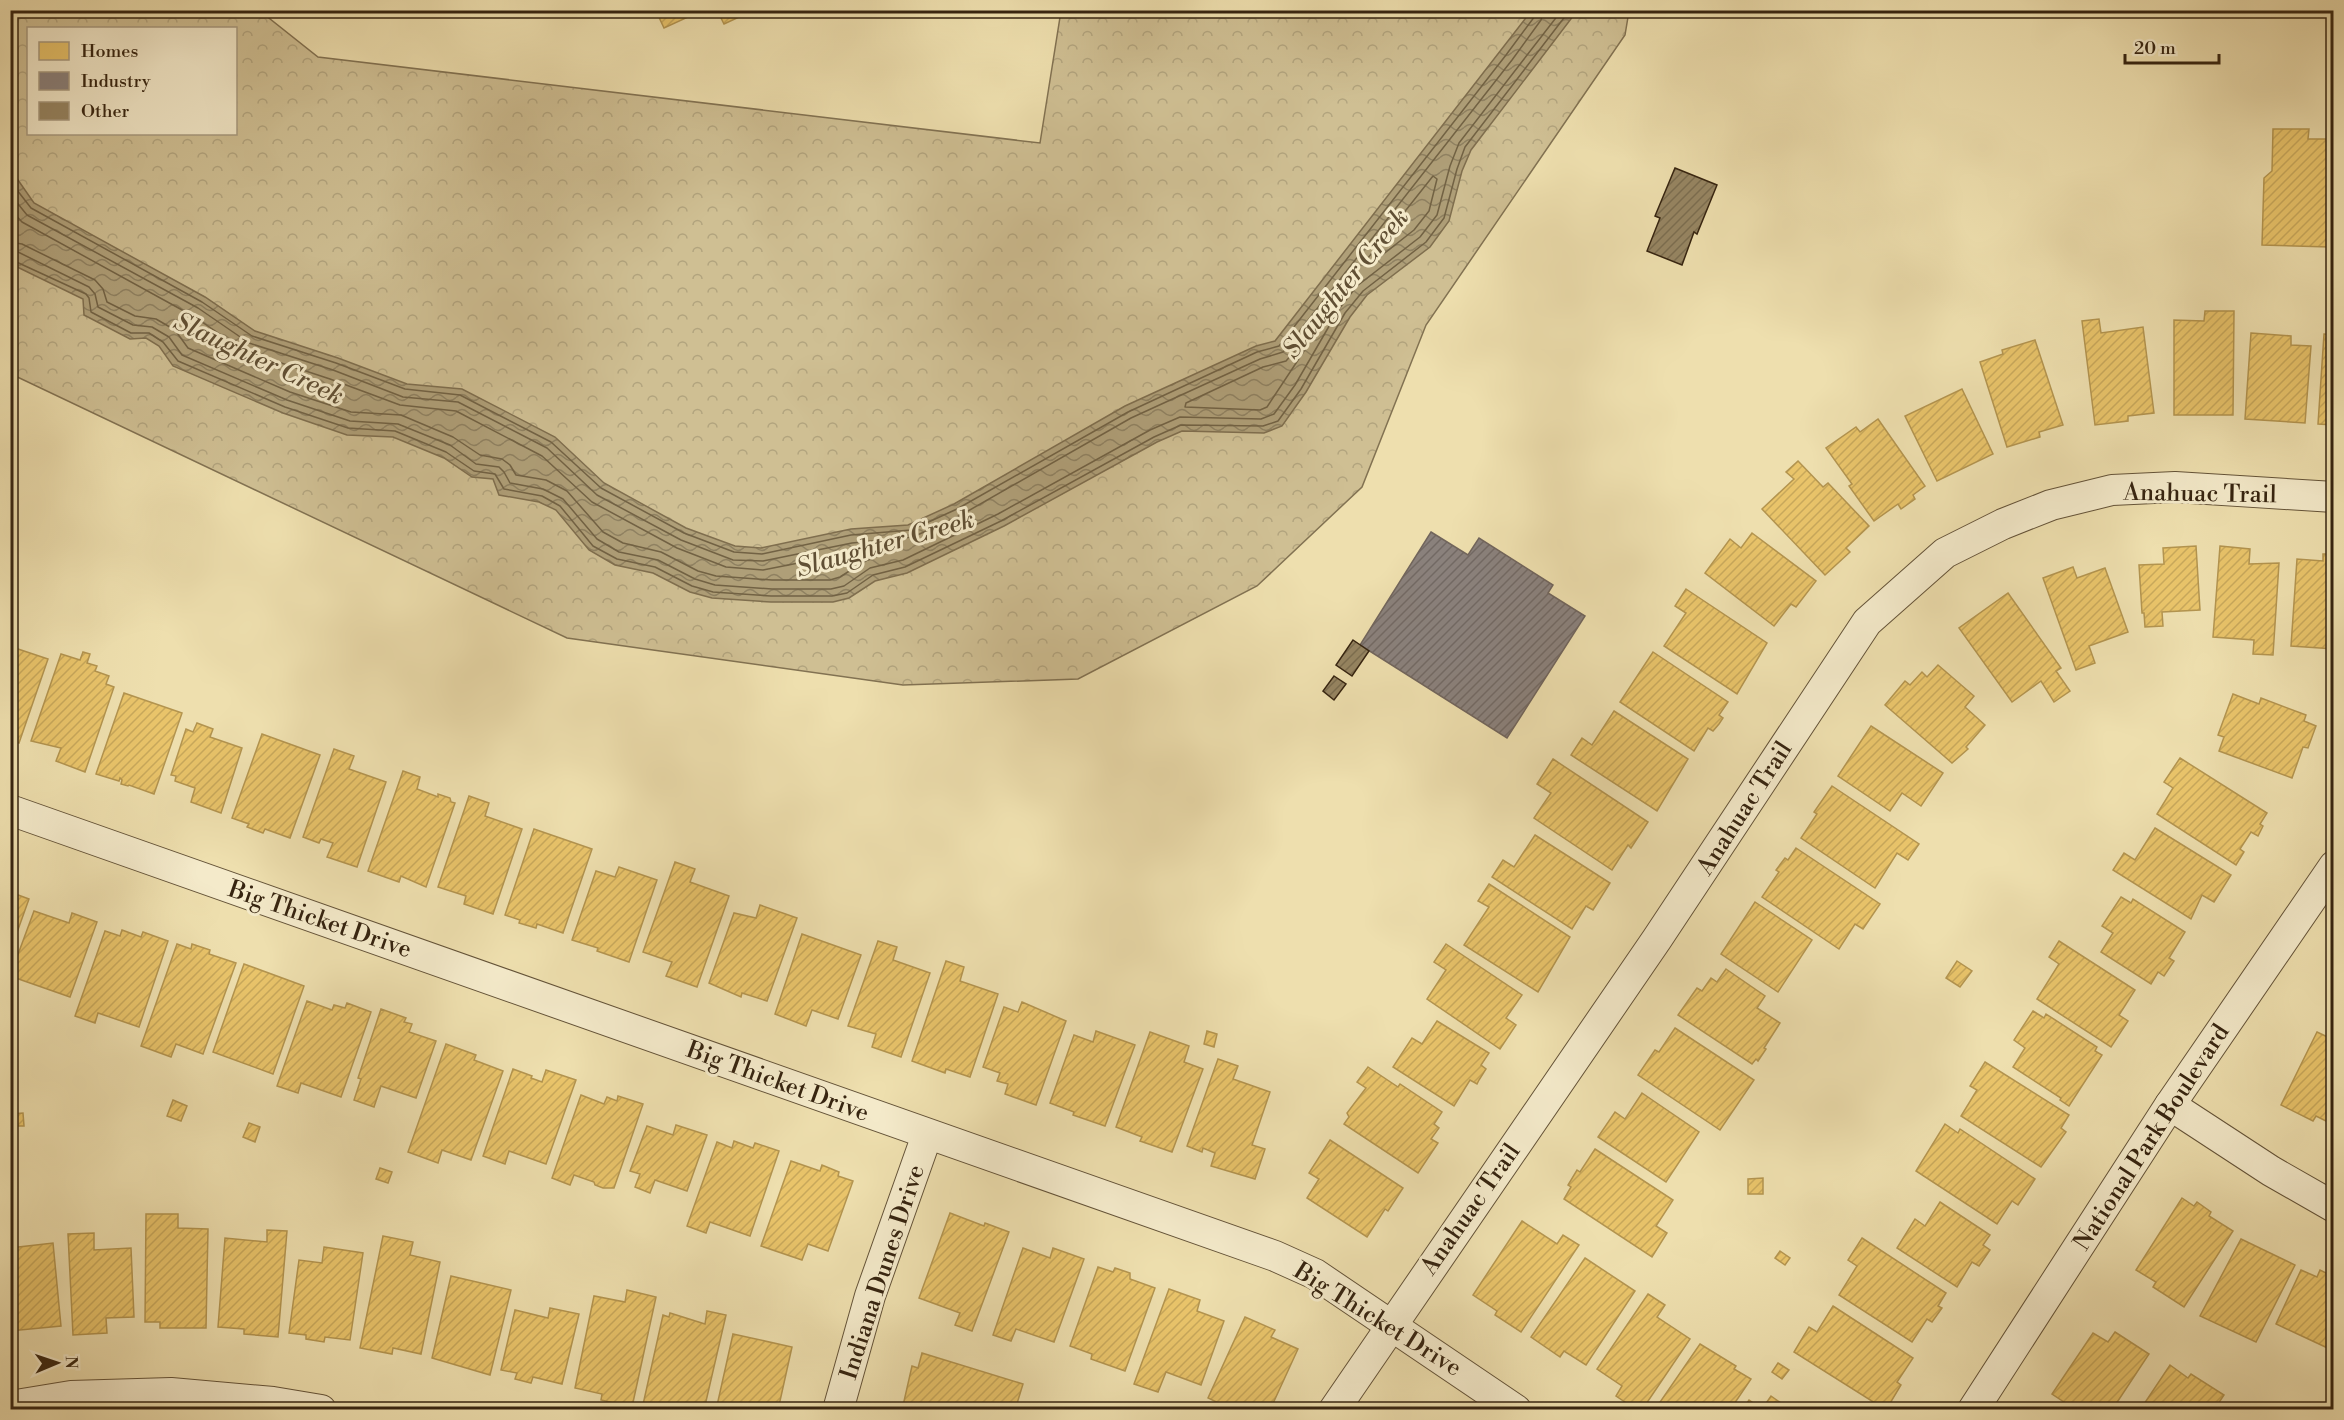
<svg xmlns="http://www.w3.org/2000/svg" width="2344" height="1420" viewBox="0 0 2344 1420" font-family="'Libre Bodoni',serif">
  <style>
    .forest { fill: url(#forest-crowns); stroke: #827252; stroke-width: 1.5; fill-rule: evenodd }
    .water { fill: url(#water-waves); stroke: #7f6e4e; stroke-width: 1.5 }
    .homes { fill: url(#homes-hatch); stroke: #b3944f; stroke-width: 1.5 }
    .industry { fill: url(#industry-hatch); stroke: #71655c; stroke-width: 1.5 }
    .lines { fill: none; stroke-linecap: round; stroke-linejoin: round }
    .shore { stroke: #726244; stroke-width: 1.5 }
    .building { fill: url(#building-hatch); stroke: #362410; stroke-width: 1.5 }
    .street-casing { stroke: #645338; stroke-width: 32 }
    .street { stroke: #f4eaca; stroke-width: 30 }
    .labels { text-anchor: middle; stroke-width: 6; stroke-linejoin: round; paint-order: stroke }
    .street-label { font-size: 24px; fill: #362410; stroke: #f4eaca }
    .water-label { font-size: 26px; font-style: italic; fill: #604f34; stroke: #f4eaca }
  </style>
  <defs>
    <pattern id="forest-crowns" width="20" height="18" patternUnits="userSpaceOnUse" patternTransform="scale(1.5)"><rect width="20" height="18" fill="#cfbf93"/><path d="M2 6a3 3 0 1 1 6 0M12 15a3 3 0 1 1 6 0" fill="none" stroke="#b2a47e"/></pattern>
    <pattern id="water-waves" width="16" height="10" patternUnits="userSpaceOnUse" patternTransform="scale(1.5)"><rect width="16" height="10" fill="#af9f78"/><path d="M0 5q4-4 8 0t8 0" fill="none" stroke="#8f8161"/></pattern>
    <pattern id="homes-hatch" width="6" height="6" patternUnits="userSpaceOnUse" patternTransform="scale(1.5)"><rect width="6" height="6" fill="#e9c46a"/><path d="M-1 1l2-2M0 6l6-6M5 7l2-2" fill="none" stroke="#c8a85b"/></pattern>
    <pattern id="industry-hatch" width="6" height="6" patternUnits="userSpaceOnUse" patternTransform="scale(1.5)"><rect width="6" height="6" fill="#8a817c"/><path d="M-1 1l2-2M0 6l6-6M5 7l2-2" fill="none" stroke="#726964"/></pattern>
    <pattern id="building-hatch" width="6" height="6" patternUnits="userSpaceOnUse" patternTransform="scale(1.5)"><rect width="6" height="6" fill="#968562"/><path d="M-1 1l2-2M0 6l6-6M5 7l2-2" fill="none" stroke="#7b6d4f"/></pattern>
  </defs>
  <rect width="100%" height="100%" fill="#eedfae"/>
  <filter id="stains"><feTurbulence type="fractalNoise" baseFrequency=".00333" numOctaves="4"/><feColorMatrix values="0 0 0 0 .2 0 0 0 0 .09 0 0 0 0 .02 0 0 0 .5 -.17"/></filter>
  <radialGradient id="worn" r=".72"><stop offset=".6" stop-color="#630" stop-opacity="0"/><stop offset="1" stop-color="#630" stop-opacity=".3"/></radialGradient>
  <path class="forest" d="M10,11h250l58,46 722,86 21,-132h568l-4,24 -199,290 -64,162 -105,99 -179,93 -175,6 -336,-47 -556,-264zM28,28h208v106h-208z"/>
  <polygon class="water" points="1532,10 1577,11 1471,150 1462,171 1449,221 1430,247 1367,295 1350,317 1306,392 1282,426 1264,433 1182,431 1157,442 1004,526 907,573 875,581 849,598 833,602 771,602 712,598 690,592 653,573 615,565 589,550 556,510 539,502 499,495 493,479 472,477 444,458 393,437 347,435 283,413 173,366 159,346 146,338 130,339 84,315 83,299 11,264 11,170 34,203 205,297 255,331 338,358 407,384 462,389 555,437 604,483 686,528 735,546 761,548 851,529 908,525 954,504 1125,406 1256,346 1275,341"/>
  <g class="homes">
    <polygon points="652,10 690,10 684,14 686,18 664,28 656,11 653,12"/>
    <polygon points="717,10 744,10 746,14 724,24"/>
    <polygon points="2273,129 2309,129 2308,139 2334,139 2334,229 2329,247 2262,245 2264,178 2272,171"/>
    <polygon points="2205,311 2234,311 2233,415 2174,415 2174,320 2204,321"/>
    <polygon points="2099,319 2101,333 2143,327 2154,413 2128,416 2128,421 2095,425 2082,321"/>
    <polygon points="2251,333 2291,336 2291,345 2311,346 2305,423 2245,419"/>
    <polygon points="2324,334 2334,335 2334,425 2318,424"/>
    <polygon points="2035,340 2063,425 2039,432 2040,437 2007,447 1980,362 2003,354 2002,350"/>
    <polygon points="1962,389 1993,454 1937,481 1905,416"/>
    <polygon points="1878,419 1925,486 1913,495 1915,499 1901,509 1898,504 1874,521 1849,486 1852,484 1826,448 1856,427 1860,432"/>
    <polygon points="1798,461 1823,487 1828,483 1869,526 1846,548 1850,552 1825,575 1762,509 1794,479 1786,472"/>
    <polygon points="1752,533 1816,581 1796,607 1791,604 1774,626 1705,573 1730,539 1741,548"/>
    <polygon points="2196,546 2200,610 2162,612 2163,626 2145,627 2144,613 2142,613 2139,565 2164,564 2163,548"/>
    <polygon points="2220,546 2250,549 2249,564 2279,563 2273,655 2253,654 2254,640 2213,637"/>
    <polygon points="2323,554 2334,554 2334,649 2291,646 2297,559 2323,561"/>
    <polygon points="2073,567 2077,578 2105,568 2128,632 2089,646 2095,663 2076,670 2043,578"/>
    <polygon points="1686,589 1767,643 1737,694 1664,646 1686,613 1675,606"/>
    <polygon points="2008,593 2061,668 2056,671 2070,691 2054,702 2041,681 2012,702 1959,628"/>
    <polygon points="12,647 48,659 19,743 10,740"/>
    <polygon points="83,652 90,654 87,663 97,666 95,671 109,676 106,684 114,687 85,772 56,761 61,748 31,741 61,654 80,660"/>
    <polygon points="1653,652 1728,702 1719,715 1723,718 1719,724 1713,731 1708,728 1694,751 1620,702"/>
    <polygon points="1938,665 1974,696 1965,707 1985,725 1966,747 1968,749 1952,763 1885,705 1905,681 1910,685 1922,672 1927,677"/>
    <polygon points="124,693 182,713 154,794 129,785 128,786 121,784 122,780 120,778 119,781 96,774"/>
    <polygon points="2233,694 2259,704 2261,698 2306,715 2304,721 2316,726 2308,748 2303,747 2292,778 2219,751 2224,737 2218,735"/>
    <polygon points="1614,711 1688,759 1657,811 1571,755 1582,738 1592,745"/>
    <polygon points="197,723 213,729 210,737 242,748 221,813 191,802 195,788 175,781 176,776 171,775 186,729 193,732"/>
    <polygon points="1871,726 1943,773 1921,806 1902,793 1890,811 1838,776"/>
    <polygon points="262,734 320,755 290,838 265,829 263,833 247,827 249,824 232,818"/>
    <polygon points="334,749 354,756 349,769 386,782 357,867 327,857 333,843 321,839 319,843 303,837"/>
    <polygon points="2180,758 2267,813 2260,824 2263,826 2258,836 2251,832 2240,849 2244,852 2236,865 2157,814 2173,788 2164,782"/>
    <polygon points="1553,759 1648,822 1631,848 1628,845 1612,870 1534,818 1551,793 1537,784"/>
    <polygon points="403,771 420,777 417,789 438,797 438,794 450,798 451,802 455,803 426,887 401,876 399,882 368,871"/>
    <polygon points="1832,786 1919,844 1908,860 1897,853 1875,888 1801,838 1817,814 1814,812"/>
    <polygon points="469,796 489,803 485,816 522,829 493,914 464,904 466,896 438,887"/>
    <polygon points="2155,828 2231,875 2214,902 2202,895 2191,919 2113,870 2124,853 2135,860"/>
    <polygon points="534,829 592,849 563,933 537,924 536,928 519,923 520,920 505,915"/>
    <polygon points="1535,835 1610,883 1593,910 1586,906 1572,929 1492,877 1503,860 1514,867"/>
    <polygon points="1796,848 1880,904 1863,929 1855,924 1839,949 1762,897 1779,872 1776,870 1785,858 1788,860"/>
    <polygon points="675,862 695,869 690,882 729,896 697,987 666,976 672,962 643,952"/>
    <polygon points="619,867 657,880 629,962 597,951 598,948 572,940 596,871 615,877"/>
    <polygon points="1489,884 1570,937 1538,992 1464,945 1489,907 1478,901"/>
    <polygon points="10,892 29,899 10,952"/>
    <polygon points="2121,897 2131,903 2133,899 2185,932 2169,958 2174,961 2164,976 2158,972 2151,984 2101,952 2113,933 2102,926"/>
    <polygon points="1755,902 1812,940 1778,992 1721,954"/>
    <polygon points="760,905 797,918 767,1001 742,993 741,997 709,983 734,913 756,918"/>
    <polygon points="34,911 69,923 72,913 97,922 70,997 10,976"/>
    <polygon points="122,930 141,937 143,932 168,941 139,1027 98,1013 95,1023 75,1016 105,931 120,936"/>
    <polygon points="802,934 861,955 838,1019 812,1010 806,1026 775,1014"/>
    <polygon points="878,941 897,947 893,960 930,973 901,1057 872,1047 876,1034 848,1026"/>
    <polygon points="2059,941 2135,990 2119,1015 2128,1021 2111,1047 2037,999 2059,964 2049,957"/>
    <polygon points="177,944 191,949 192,944 210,950 209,954 236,963 203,1054 176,1044 171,1057 141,1046"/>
    <polygon points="1446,944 1522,995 1506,1018 1516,1025 1500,1049 1427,999 1446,970 1434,962"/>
    <polygon points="946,961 964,967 960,981 998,994 970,1077 946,1069 945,1073 912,1061"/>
    <polygon points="1957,961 1972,971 1960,987 1946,978"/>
    <polygon points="244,964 304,986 273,1074 213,1052"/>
    <polygon points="1726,969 1765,996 1757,1008 1780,1023 1764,1048 1766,1049 1758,1061 1756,1059 1752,1064 1678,1015 1697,988 1702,991 1711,978 1717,982"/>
    <polygon points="307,1001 332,1010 334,1005 345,1008 347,1003 371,1012 341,1097 301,1083 298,1093 277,1086"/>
    <polygon points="1022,1002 1066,1021 1036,1105 1005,1094 1008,1084 997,1081 1000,1073 983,1067 1004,1007 1018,1012"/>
    <polygon points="381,1009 406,1018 404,1022 412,1024 409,1032 436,1041 416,1098 381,1086 374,1107 354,1100 361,1079 358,1078"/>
    <polygon points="2033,1011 2044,1018 2046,1014 2097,1047 2095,1051 2102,1055 2069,1106 2060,1100 2061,1098 2013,1067 2025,1048 2014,1040"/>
    <polygon points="1437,1021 1489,1053 1481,1065 1486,1069 1479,1080 1477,1084 1470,1080 1454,1106 1393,1067 1412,1038 1422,1044"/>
    <polygon points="1675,1028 1754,1080 1720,1130 1638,1075 1655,1050 1659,1052"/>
    <polygon points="1096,1031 1135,1045 1105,1126 1073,1115 1074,1112 1050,1103 1074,1035 1093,1042"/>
    <polygon points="1207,1031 1217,1034 1214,1047 1204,1044"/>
    <polygon points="1150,1032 1189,1046 1184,1062 1203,1069 1172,1152 1140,1141 1142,1137 1116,1127"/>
    <polygon points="2317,1032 2334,1040 2334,1125 2316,1116 2313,1121 2281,1105"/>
    <polygon points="446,1044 476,1055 474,1060 503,1071 471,1160 442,1150 438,1163 408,1152"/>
    <polygon points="1218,1059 1238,1066 1233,1079 1270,1092 1252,1145 1265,1149 1255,1179 1211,1166 1215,1153 1203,1148 1202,1152 1187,1146"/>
    <polygon points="1985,1062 2069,1115 2061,1128 2066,1132 2041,1167 1961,1116 1977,1090 1970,1086"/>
    <polygon points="1368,1067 1398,1087 1400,1084 1442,1112 1434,1124 1439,1128 1431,1139 1438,1143 1418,1173 1344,1124 1349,1117 1347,1113 1366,1088 1357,1082"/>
    <polygon points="513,1069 532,1076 531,1078 542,1082 546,1070 576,1080 546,1164 509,1151 505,1164 483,1156"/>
    <polygon points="1642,1093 1699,1132 1666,1182 1598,1137 1615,1112 1625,1119"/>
    <polygon points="581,1095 604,1104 607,1097 617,1101 618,1096 643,1104 614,1188 603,1188 595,1185 594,1182 574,1175 570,1185 552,1178"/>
    <polygon points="173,1100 187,1106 181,1121 167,1116"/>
    <polygon points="23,1113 24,1126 10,1126 10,1114"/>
    <polygon points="249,1123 260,1127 255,1142 243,1137"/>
    <polygon points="1945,1124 1958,1133 1960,1129 2035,1179 2018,1205 2012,1201 1997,1224 1916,1171"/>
    <polygon points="676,1125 707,1135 687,1191 655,1180 650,1193 635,1187 640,1174 630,1171 647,1126 673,1135"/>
    <polygon points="1330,1140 1403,1188 1388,1211 1385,1209 1367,1237 1307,1198 1319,1179 1309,1173"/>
    <polygon points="734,1141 753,1148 755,1143 779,1151 750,1236 710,1222 706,1233 687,1226 717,1142 732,1148"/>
    <polygon points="1595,1149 1673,1200 1656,1226 1667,1233 1652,1257 1564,1199 1571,1187 1568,1185 1577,1170 1580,1172"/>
    <polygon points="791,1161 820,1171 822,1165 839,1172 838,1176 853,1181 828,1251 808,1244 802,1260 761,1246"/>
    <polygon points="380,1168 392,1172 388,1183 376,1179"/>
    <polygon points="1763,1178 1763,1194 1748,1194 1748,1179"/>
    <polygon points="2182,1198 2194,1206 2197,1202 2211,1212 2209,1216 2233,1231 2184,1307 2153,1287 2156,1282 2136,1270"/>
    <polygon points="1940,1202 1990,1235 1983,1245 1990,1250 1979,1266 1972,1262 1957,1287 1897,1248 1915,1219 1925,1226"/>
    <polygon points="950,1213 984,1226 985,1223 1009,1232 972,1331 955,1325 960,1313 919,1298"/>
    <polygon points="146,1214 178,1214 178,1228 208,1229 206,1328 160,1328 160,1322 145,1322"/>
    <polygon points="1522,1221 1557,1244 1563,1235 1579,1245 1521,1332 1495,1315 1497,1311 1473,1295"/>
    <polygon points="267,1230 287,1231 278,1337 244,1334 244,1329 218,1327 225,1238 267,1242"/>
    <polygon points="94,1233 94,1250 131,1248 134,1317 106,1318 107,1333 73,1335 68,1234"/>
    <polygon points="383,1236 413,1242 410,1255 440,1262 421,1354 393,1348 392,1354 360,1348"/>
    <polygon points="1862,1238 1946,1293 1938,1306 1942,1308 1932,1322 1927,1319 1912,1342 1839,1295 1857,1266 1848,1260"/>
    <polygon points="2241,1239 2295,1265 2256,1342 2200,1316"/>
    <polygon points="53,1243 61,1326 10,1331 10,1248"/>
    <polygon points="324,1247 363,1253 350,1340 325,1337 324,1342 306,1339 306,1335 289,1333 299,1260 322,1263"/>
    <polygon points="1023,1248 1050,1258 1053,1248 1084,1259 1054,1342 1016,1329 1011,1341 993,1335"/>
    <polygon points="1780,1251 1790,1258 1785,1265 1775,1258"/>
    <polygon points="1585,1258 1635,1291 1586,1365 1564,1351 1560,1357 1531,1337"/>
    <polygon points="1098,1267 1113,1272 1115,1268 1130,1273 1130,1279 1155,1288 1125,1371 1091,1359 1092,1354 1070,1346"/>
    <polygon points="2301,1270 2317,1277 2320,1270 2334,1277 2331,1284 2334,1285 2334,1351 2276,1324"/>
    <polygon points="451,1276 511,1290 490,1375 432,1358"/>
    <polygon points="1169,1289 1200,1300 1197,1311 1224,1321 1201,1385 1166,1372 1158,1392 1134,1384"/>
    <polygon points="627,1290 656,1297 632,1407 601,1400 602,1394 575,1388 594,1296 625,1302"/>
    <polygon points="1648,1294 1665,1305 1657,1317 1690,1339 1642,1410 1637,1410 1616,1396 1622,1386 1597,1369"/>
    <polygon points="1833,1306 1913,1358 1897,1382 1901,1385 1886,1410 1794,1352 1809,1327 1817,1332"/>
    <polygon points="550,1308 579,1314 562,1384 533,1377 531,1383 515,1379 517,1373 501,1370 515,1310 548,1318"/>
    <polygon points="707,1311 726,1315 704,1410 642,1409 663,1315 669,1317 670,1313 705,1324"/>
    <polygon points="1245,1317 1275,1330 1271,1337 1298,1349 1270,1410 1233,1410 1208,1398"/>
    <polygon points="2115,1332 2149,1354 2112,1410 2076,1410 2052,1394 2093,1333 2108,1342"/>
    <polygon points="733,1334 792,1347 778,1410 716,1410"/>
    <polygon points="1700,1344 1736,1366 1734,1369 1751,1379 1730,1410 1665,1410 1658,1405"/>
    <polygon points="922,1353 1023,1384 1015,1410 902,1410 912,1366 918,1368"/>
    <polygon points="1778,1363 1789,1370 1782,1379 1772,1372"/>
    <polygon points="2170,1365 2188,1378 2191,1374 2224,1395 2214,1410 2140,1410"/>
    <polygon points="1771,1396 1791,1410 1742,1410 1749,1400 1762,1409"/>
    <polygon points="1078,1404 1093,1410 1076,1410"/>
  </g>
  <polygon class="industry" points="1431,532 1468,555 1479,538 1553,585 1548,593 1585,616 1507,738 1360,645"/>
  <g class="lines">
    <g class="shore">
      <polygon points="1433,176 1437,179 1429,211 1414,230 1372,263 1369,263 1368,258"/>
      <polyline points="10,181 31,208 202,302 252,336 336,363 405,389 460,395 551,442 601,488 684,533 734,552 762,554 851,535 911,530 957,509 1128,412 1257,352 1279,346 1506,55 1535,16 1536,10"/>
      <polyline points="10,194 27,215 198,308 249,343 333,370 403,397 458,402 547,448 597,495 681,540 733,560 763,561 852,543 913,537 961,515 1131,418 1260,359 1283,352 1512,60 1541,20 1544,10"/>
      <polyline points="10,209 22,222 193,316 245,351 330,379 400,405 456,411 542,456 592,502 677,548 726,567 763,570 854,552 883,549 886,553 865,561 840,577 830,580 772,580 716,576 698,571 661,552 623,543 603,532 567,491 546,480 516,475 510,465 502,459 480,455 453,437 401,415 351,412 290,392 188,348 175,330 156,319 135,316 107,302 103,289 95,280 22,244 10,242"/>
      <polyline points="10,251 18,252 89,287 95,294 98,307 133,325 152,327 169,337 182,355 287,400 350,421 398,424 450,445 476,464 499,467 504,472 510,483 543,489 563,499 597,539 619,552 658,560 695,579 715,585 772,589 831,589 844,586 870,568 903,560 998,514 1150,430 1180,417 1261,419 1274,414 1295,385 1339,309 1357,286 1420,237 1437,215 1450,166 1459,143 1562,10"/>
      <polyline points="10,259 86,294 89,298 91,312 131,333 149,333 163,342 178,361 285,407 348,428 395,431 446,452 474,471 495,474 504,489 542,496 560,506 593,546 617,559 655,567 692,586 713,592 771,596 832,596 847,593 873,575 905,567 1001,521 1154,437 1181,425 1263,426 1278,421 1301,389 1345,313 1363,291 1426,242 1444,218 1457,169 1465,147 1570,10"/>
      <polygon points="1301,344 1305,344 1306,348 1267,407 1260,410 1185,407 1186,403 1263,367 1286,361"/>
    </g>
  </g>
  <g class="building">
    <polygon points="1675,168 1717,185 1697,234 1694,232 1682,265 1647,251 1660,218 1655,216"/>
    <polygon points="1353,640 1369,651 1352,676 1336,665"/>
    <polygon points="1334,676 1346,684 1334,700 1323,691"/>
  </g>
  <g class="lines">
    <g class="street-casing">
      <g id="street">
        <polyline points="10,810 1275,1256 1315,1274 1516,1410"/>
        <polyline points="2170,1105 2271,1171 2334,1207"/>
        <polyline points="10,1406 71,1396 171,1393 273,1402 321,1410"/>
        <polyline points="838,1410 870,1296 927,1135"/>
        <polyline points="1334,1410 1657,939 1867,622 1945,553 2003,524 2051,505 2112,490 2175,487 2334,497"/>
        <polyline points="1973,1410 2170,1105 2334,866"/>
      </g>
    </g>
    <use href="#street" class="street"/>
  </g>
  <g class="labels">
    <g class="street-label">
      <text transform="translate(2200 493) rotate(1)" y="8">Anahuac Trail</text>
      <text transform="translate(1744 808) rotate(-57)" y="8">Anahuac Trail</text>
      <text transform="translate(320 919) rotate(19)" y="8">Big Thicket Drive</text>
      <text transform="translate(778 1081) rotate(20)" y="8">Big Thicket Drive</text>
      <text transform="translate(2151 1137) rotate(-57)" y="8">National Park Boulevard</text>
      <text transform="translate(1470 1209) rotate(-55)" y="8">Anahuac Trail</text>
      <text transform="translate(882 1272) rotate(-72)" y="8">Indiana Dunes Drive</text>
      <text transform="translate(1378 1319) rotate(32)" y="8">Big Thicket Drive</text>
    </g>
    <g class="water-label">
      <text transform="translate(1345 283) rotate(-51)" y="9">Slaughter Creek</text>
      <text transform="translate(259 358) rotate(25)" y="9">Slaughter Creek</text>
      <text transform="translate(885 543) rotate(-16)" y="9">Slaughter Creek</text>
    </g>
  </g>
  <rect width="2344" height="1420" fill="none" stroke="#eedfae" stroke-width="36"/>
  <rect x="12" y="12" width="2320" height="1396" fill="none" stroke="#362410" stroke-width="3"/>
  <rect x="18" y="18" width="2308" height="1384" fill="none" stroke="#362410" stroke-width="1.5"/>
  <rect x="27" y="27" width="210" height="108" fill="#f4eaca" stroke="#a89b80" stroke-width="1.5"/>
  <rect x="39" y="42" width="30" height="18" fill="#e9c46a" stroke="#a89b80" stroke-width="1.5"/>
  <text x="81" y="57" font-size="18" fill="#362410">Homes</text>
  <rect x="39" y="72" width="30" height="18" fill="#8a817c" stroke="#a89b80" stroke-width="1.5"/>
  <text x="81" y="87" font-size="18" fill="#362410">Industry</text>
  <rect x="39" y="102" width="30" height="18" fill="#968562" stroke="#a89b80" stroke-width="1.5"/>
  <text x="81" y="117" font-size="18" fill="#362410">Other</text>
  <g transform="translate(57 1363) rotate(88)" stroke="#f4eaca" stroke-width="4.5" paint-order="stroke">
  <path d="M0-4.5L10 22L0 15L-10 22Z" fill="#362410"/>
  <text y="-9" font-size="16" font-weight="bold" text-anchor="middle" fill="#362410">N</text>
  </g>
  <path d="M2125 54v9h94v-9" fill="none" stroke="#362410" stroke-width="3"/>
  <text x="2134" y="54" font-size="18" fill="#362410" stroke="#f4eaca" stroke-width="4.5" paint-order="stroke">20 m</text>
  <rect width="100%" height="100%" filter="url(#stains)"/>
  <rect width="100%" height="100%" fill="url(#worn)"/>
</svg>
